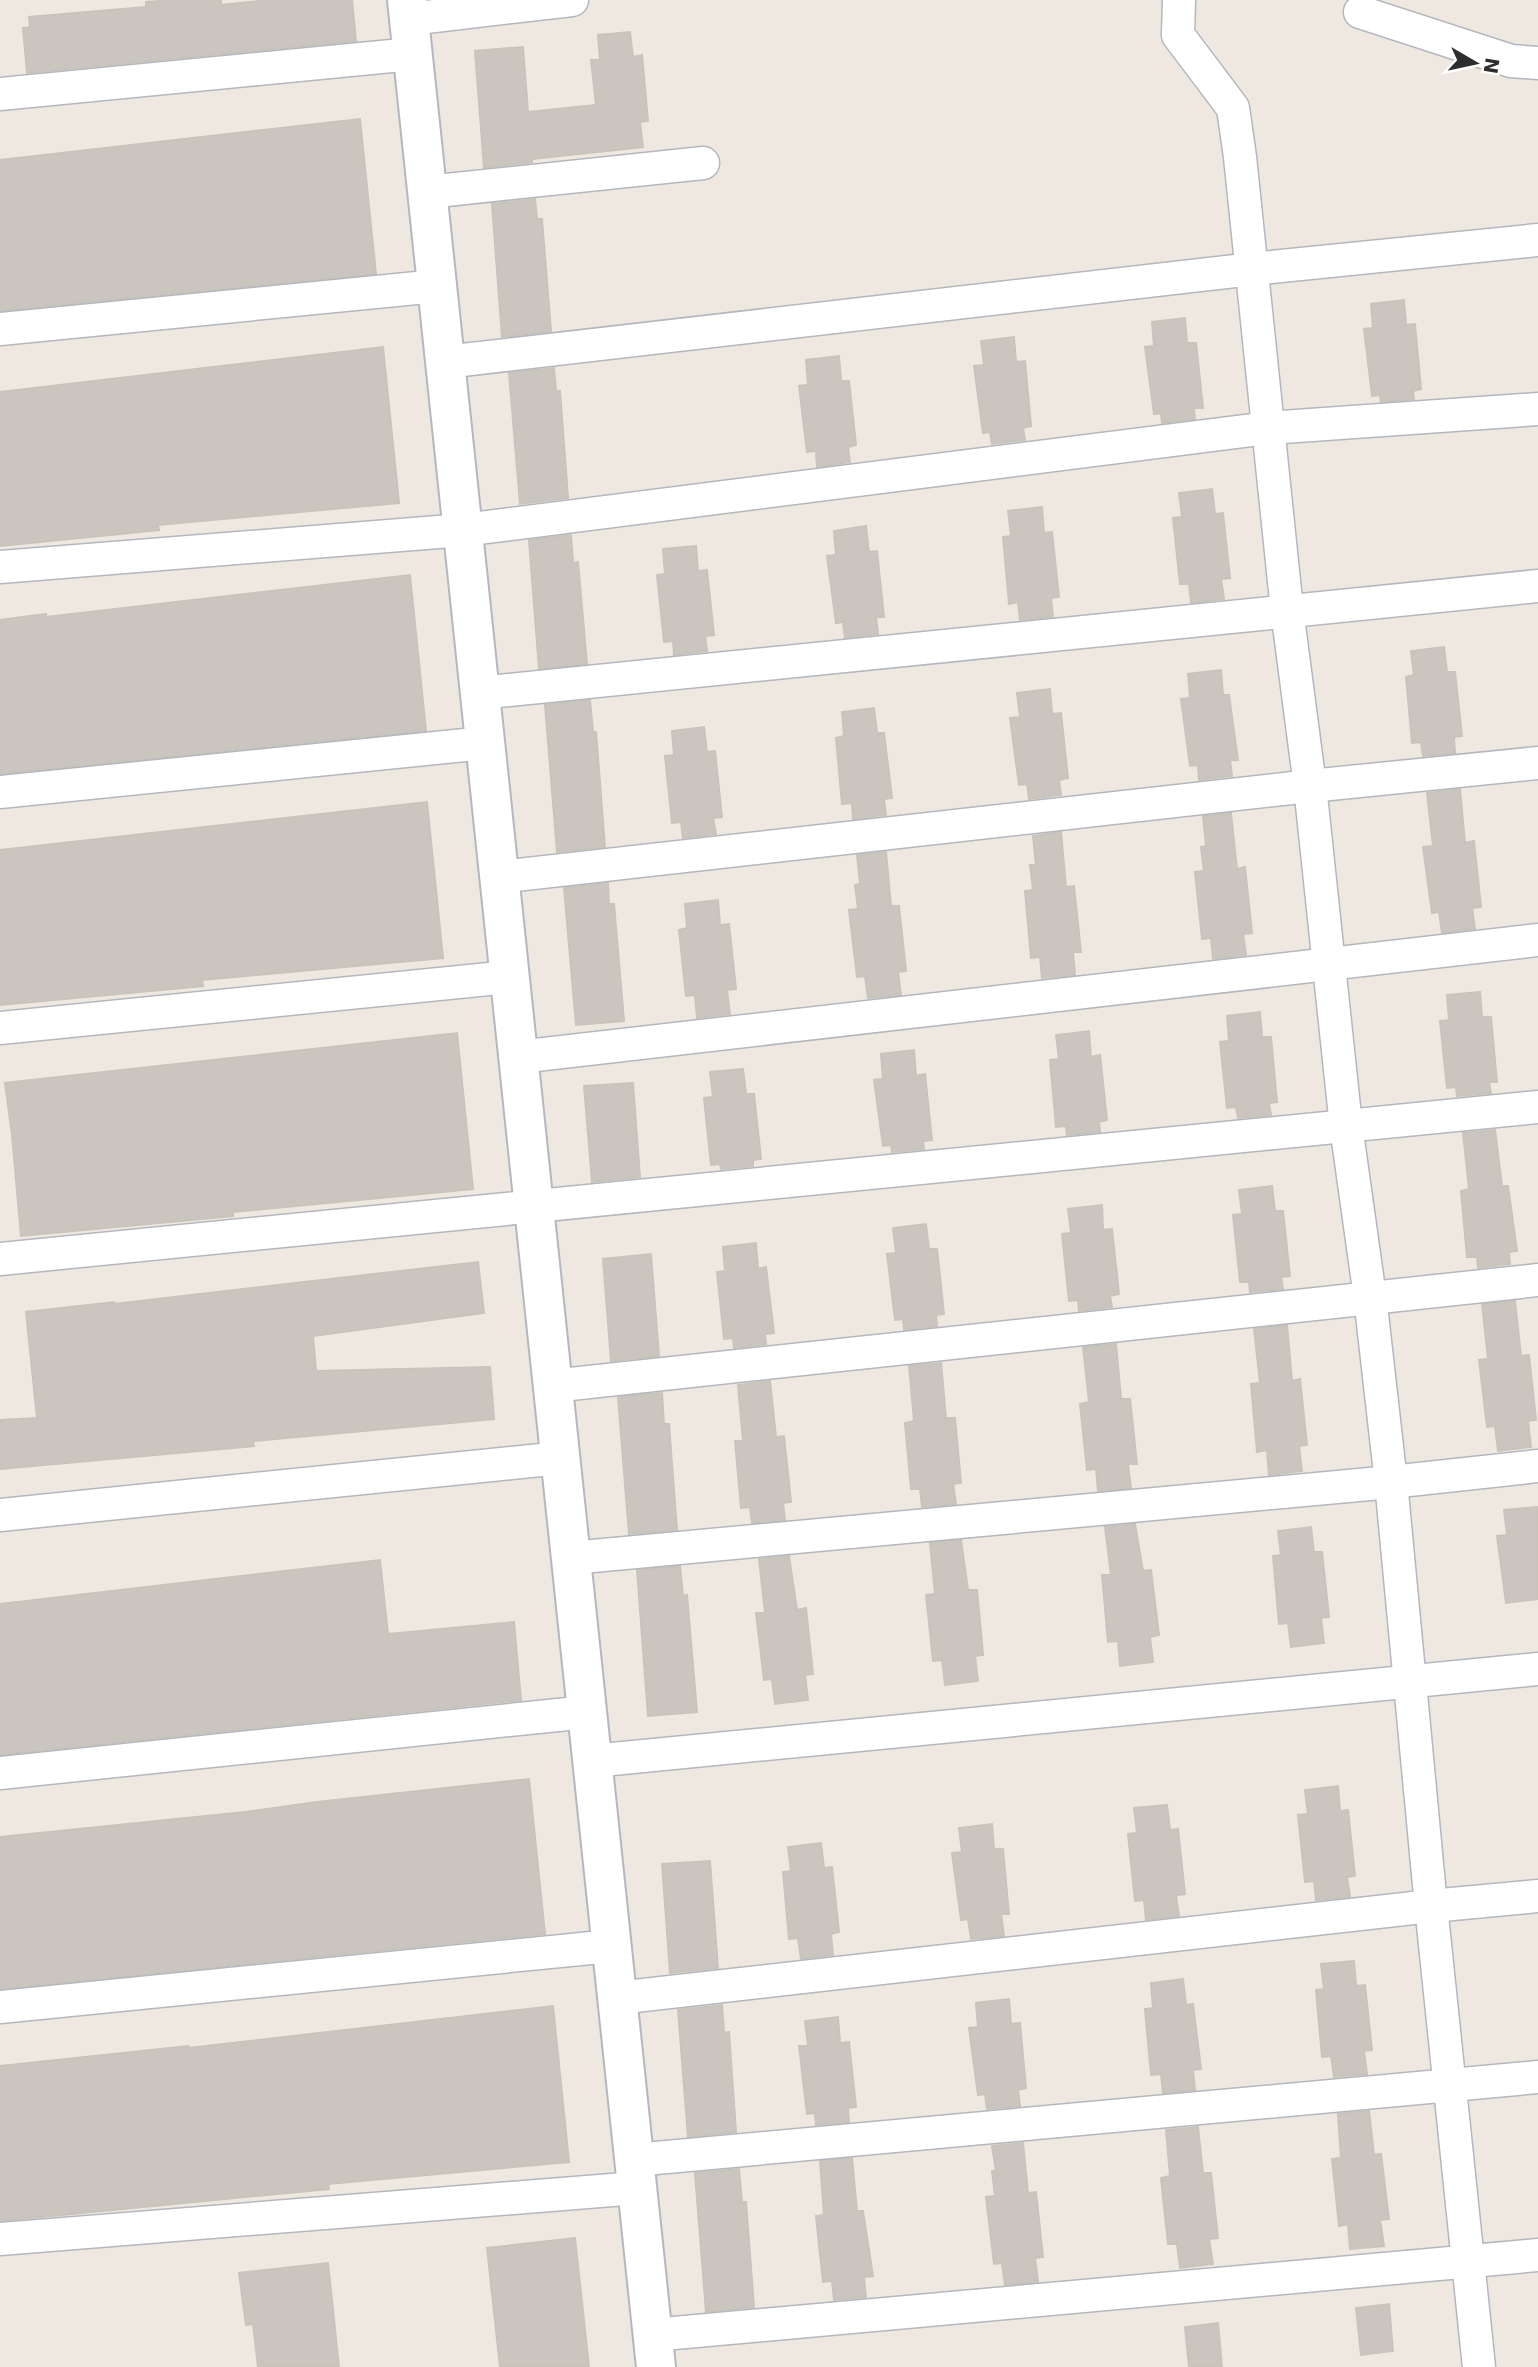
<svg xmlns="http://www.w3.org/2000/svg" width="1538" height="2367" viewBox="0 0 1538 2367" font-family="'DejaVu Sans',sans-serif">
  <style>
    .building { fill: #cac6bf; stroke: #c9c4ba; stroke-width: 2 }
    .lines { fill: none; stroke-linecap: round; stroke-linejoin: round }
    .street-casing { stroke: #b4b7bf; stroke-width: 35 }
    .secondary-casing { stroke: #b4b7bf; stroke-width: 42 }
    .street { stroke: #fff; stroke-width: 32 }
    .secondary { stroke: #fff; stroke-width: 38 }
  </style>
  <rect width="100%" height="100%" fill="#eee8e1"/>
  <g class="building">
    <polygon points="172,0 221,0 221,5 268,0 352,0 356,41 27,73 23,28 30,27 29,17 146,7 146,2"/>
    <polygon points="630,32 633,57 642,55 648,121 640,122 643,147 532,159 532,162 484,168 475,51 523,47 528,112 596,105 591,60 600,60 598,35"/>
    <polygon points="360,119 376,274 0,311 0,160"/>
    <polygon points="535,199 537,219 542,219 551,331 502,337 492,204"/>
    <polygon points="1404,300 1406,325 1415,324 1421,389 1413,391 1414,399 1381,402 1380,395 1372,396 1364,329 1373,328 1371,304"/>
    <polygon points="1185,318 1187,343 1196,343 1203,408 1194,408 1195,419 1162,423 1161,413 1154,414 1145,347 1154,346 1152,322"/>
    <polygon points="1014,337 1016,362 1025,361 1031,426 1023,428 1025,440 992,444 990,432 983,433 974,366 984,365 981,341"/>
    <polygon points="383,347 399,503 158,525 159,530 0,546 0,392"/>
    <polygon points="839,356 841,381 849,381 856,445 848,447 850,462 817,467 816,451 807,452 799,386 808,385 806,360"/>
    <polygon points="554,368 556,391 560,391 568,498 520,504 509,373"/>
    <polygon points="1212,489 1215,514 1223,513 1230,578 1221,579 1224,599 1191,603 1189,584 1180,584 1173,518 1182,517 1179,493"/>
    <polygon points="1042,507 1044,533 1052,532 1059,597 1051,598 1053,617 1020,620 1018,602 1009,604 1003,537 1011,536 1008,511"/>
    <polygon points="866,526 869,552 877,551 884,617 876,617 878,634 845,638 843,622 836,623 827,556 836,555 834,531"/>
    <polygon points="571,535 573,563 578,562 587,664 539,669 529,540"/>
    <polygon points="696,546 698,571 707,570 714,635 705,636 707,651 674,655 673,641 664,642 657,575 665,574 663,549"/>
    <polygon points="410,575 426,731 0,774 0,620 46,614 46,617"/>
    <polygon points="1444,647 1447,672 1455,672 1462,736 1454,737 1455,753 1423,756 1421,742 1412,743 1406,677 1414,675 1411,651"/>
    <polygon points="1221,670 1223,695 1229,695 1238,760 1230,760 1232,776 1199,780 1198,765 1190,766 1181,699 1190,698 1188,674"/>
    <polygon points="1050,689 1052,714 1061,713 1068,778 1059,780 1061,795 1029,799 1027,784 1019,785 1010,718 1020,717 1017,693"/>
    <polygon points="590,700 593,732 596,732 605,847 557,852 545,705"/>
    <polygon points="874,708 877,733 884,733 892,798 884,799 886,815 853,819 852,803 842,804 836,738 844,736 842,712"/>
    <polygon points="704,727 707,752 715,751 722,817 713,818 716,834 683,838 681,822 672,823 665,756 674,755 672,731"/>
    <polygon points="1460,789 1465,843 1474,841 1481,907 1472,908 1475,929 1442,933 1439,912 1432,913 1423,847 1433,846 1427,793"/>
    <polygon points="427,802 443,958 202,980 203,986 0,1005 0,850"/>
    <polygon points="1231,813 1237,869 1245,867 1252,933 1243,934 1246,955 1213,959 1211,938 1202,939 1195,872 1204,871 1201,847 1206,846 1203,816"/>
    <polygon points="1061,832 1066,887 1074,886 1081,952 1073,952 1075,975 1042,978 1040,957 1031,958 1025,891 1033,890 1030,865 1036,865 1033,836"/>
    <polygon points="886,852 891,906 899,906 906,971 898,972 901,995 868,998 865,976 857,977 849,910 858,909 855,885 860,884 857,855"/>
    <polygon points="608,883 609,904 614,904 624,1021 576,1025 564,888"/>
    <polygon points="718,900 720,925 729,924 736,989 727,990 730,1014 697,1018 695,995 686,996 679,930 687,928 685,904"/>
    <polygon points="1480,992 1482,1017 1491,1017 1497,1082 1489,1082 1491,1093 1457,1096 1456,1087 1447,1088 1440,1021 1449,1020 1447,995"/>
    <polygon points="1260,1012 1262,1037 1271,1037 1277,1102 1269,1103 1271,1115 1238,1118 1236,1107 1227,1108 1220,1042 1229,1041 1227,1016"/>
    <polygon points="1089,1031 1091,1057 1100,1055 1107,1120 1099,1122 1100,1132 1067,1135 1066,1126 1056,1127 1050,1060 1059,1059 1056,1035"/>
    <polygon points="457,1033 473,1189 233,1212 233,1216 21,1236 12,1135 5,1083"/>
    <polygon points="914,1050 916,1076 925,1074 932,1140 923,1141 924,1149 892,1152 891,1145 883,1146 874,1080 883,1079 881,1054"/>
    <polygon points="743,1069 746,1094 754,1094 761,1159 753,1160 753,1166 721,1169 720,1164 711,1165 704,1098 713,1097 710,1072"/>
    <polygon points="633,1083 640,1177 592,1182 584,1086"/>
    <polygon points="1495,1130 1502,1186 1508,1186 1517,1251 1509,1252 1510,1264 1478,1268 1477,1257 1467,1257 1461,1191 1469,1189 1463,1133"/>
    <polygon points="1272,1186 1275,1211 1283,1211 1290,1276 1281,1277 1283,1289 1250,1292 1249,1282 1240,1282 1233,1215 1242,1214 1239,1190"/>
    <polygon points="1102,1205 1103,1230 1112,1229 1119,1294 1110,1296 1112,1307 1079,1311 1078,1300 1069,1301 1062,1234 1071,1233 1068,1209"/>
    <polygon points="926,1224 929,1249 937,1249 944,1314 936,1315 937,1326 904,1330 903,1319 895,1320 887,1254 896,1253 893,1228"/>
    <polygon points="756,1243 758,1269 766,1267 774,1333 765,1334 766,1344 734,1348 733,1338 724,1339 717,1272 725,1271 723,1247"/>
    <polygon points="651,1254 659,1356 611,1361 603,1259"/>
    <polygon points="478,1262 484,1313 313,1336 316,1371 490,1367 494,1419 253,1441 254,1446 0,1469 0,1420 37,1418 26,1312 114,1302 114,1304"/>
    <polygon points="1515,1301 1521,1356 1529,1355 1536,1420 1528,1421 1531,1447 1498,1451 1495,1426 1487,1427 1479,1360 1488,1359 1482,1304"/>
    <polygon points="1287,1325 1292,1381 1300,1379 1307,1445 1299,1446 1302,1471 1269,1475 1267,1450 1257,1452 1251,1384 1260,1383 1254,1329"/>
    <polygon points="1116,1344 1121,1399 1130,1399 1137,1464 1128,1464 1131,1488 1098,1491 1096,1469 1087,1470 1080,1404 1089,1402 1083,1347"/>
    <polygon points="941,1363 946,1418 955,1418 961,1483 953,1484 956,1504 922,1507 920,1489 911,1489 905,1423 914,1421 909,1366"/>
    <polygon points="770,1381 776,1437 784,1436 791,1502 783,1503 785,1520 752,1523 750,1507 741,1508 735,1441 743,1441 738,1385"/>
    <polygon points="662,1393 664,1424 669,1424 677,1530 629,1534 618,1397"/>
    <polygon points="1538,1507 1538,1599 1506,1603 1497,1536 1507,1535 1504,1510"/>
    <polygon points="1135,1524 1143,1571 1151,1570 1159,1635 1150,1637 1153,1662 1120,1666 1118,1641 1108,1642 1102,1575 1111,1575 1105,1527"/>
    <polygon points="1311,1527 1314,1552 1322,1552 1329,1617 1321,1618 1324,1643 1291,1647 1288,1623 1279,1624 1273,1556 1281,1555 1278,1531"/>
    <polygon points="961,1540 968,1590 977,1590 983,1655 975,1656 978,1681 945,1685 942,1660 933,1661 926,1595 935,1594 930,1543"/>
    <polygon points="789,1556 797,1610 806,1608 813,1674 805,1675 808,1700 775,1704 772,1679 764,1680 756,1613 765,1613 759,1559"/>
    <polygon points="380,1560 388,1634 514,1622 521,1700 0,1755 0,1604"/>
    <polygon points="680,1566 683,1596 687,1595 697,1712 648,1716 637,1570"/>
    <polygon points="529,1779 545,1934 0,1989 0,1837 245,1812 317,1802"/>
    <polygon points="1338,1786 1340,1811 1348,1810 1355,1876 1347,1877 1350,1897 1316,1900 1314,1881 1305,1882 1298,1815 1308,1814 1305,1790"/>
    <polygon points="1167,1805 1170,1830 1178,1829 1185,1894 1176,1895 1179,1916 1146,1920 1144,1900 1135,1901 1128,1834 1137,1833 1134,1808"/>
    <polygon points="992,1824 994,1849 1003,1849 1009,1914 1001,1914 1004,1936 971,1939 968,1919 961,1920 952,1853 962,1852 959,1828"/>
    <polygon points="821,1843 824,1868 832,1867 839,1932 831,1934 833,1955 801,1959 798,1938 789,1939 783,1872 791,1871 788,1847"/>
    <polygon points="710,1861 718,1968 670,1973 662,1864"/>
    <polygon points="1354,1961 1356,1986 1365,1985 1372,2050 1364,2051 1367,2074 1334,2077 1331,2056 1322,2057 1316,1990 1324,1989 1321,1964"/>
    <polygon points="1183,1979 1186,2005 1193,2004 1201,2069 1193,2070 1195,2090 1163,2093 1161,2074 1151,2075 1145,2009 1153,2008 1151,1983"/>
    <polygon points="1009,1999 1011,2024 1020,2023 1026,2088 1018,2090 1020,2106 987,2109 985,2094 978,2095 969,2028 978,2027 976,2003"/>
    <polygon points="722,2005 724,2033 729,2032 736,2132 688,2137 678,2010"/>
    <polygon points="553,2006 569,2162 328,2184 329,2189 0,2221 0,2066 188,2046 189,2048"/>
    <polygon points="838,2017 840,2043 849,2042 856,2107 848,2108 849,2122 816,2125 815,2113 807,2114 799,2046 808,2046 805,2021"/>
    <polygon points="1369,2111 1374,2155 1381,2154 1389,2219 1380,2220 1384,2246 1350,2249 1348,2224 1339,2226 1332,2159 1341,2158 1338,2114"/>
    <polygon points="1198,2127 1203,2173 1211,2173 1218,2238 1209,2239 1213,2264 1180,2268 1177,2244 1168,2244 1161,2178 1170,2176 1166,2130"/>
    <polygon points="1023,2143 1028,2193 1036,2192 1043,2257 1035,2258 1038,2282 1005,2285 1002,2263 994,2264 986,2197 995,2196 992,2171 996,2171 992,2146"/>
    <polygon points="852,2158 857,2211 863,2211 873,2276 864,2277 866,2297 834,2300 832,2281 823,2282 816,2216 824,2215 820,2161"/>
    <polygon points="739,2169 742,2202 746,2202 754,2307 706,2312 695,2173"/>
    <polygon points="575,2238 589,2367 500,2367 487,2248"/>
    <polygon points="328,2263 339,2367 258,2367 253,2324 246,2325 239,2273"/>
    <polygon points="1389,2304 1393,2351 1361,2355 1356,2308"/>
    <polygon points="1218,2323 1222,2367 1189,2367 1185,2327"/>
  </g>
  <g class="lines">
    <g class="street-casing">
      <g id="street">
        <polyline points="1179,0 1178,35 1233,108 1240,157 1287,610 1310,786 1346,1126 1370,1297 1391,1482 1431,1906 1479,2367"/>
        <polyline points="1360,12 1511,61 1538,63"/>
        <polyline points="409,19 572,0"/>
        <polyline points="0,94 412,54"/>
        <polyline points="427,192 703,163"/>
        <polyline points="0,329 437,286"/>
        <polyline points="445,362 1252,269 1538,240"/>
        <polyline points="0,567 463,530 1268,428 1538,409"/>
        <polyline points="479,693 1538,586"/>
        <polyline points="0,792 485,743"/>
        <polyline points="499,877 1310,786 1538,763"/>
        <polyline points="0,1028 509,977"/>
        <polyline points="518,1057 1538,940"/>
        <polyline points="0,1259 1538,1107"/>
        <polyline points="552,1386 1538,1280"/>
        <polyline points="0,1515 560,1458"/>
        <polyline points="571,1558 1391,1482 1538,1466"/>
        <polyline points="592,1761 1538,1669"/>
        <polyline points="0,1773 587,1712"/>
        <polyline points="617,1998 1431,1906 1538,1896"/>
        <polyline points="0,2007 611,1946"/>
        <polyline points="634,2160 1538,2077"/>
        <polyline points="0,2239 637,2188"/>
        <polyline points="652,2335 1538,2255"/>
      </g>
    </g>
    <g class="secondary-casing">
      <polyline id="secondary" points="407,0 656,2367"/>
    </g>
    <use href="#street" class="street"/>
    <use href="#secondary" class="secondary"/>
  </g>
  <g transform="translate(1475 63) rotate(99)" stroke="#ffffff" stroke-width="5" paint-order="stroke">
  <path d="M0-5L12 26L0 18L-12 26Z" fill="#2d2d2d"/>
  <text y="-10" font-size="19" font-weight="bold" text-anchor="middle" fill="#2d2d2d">N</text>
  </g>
</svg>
